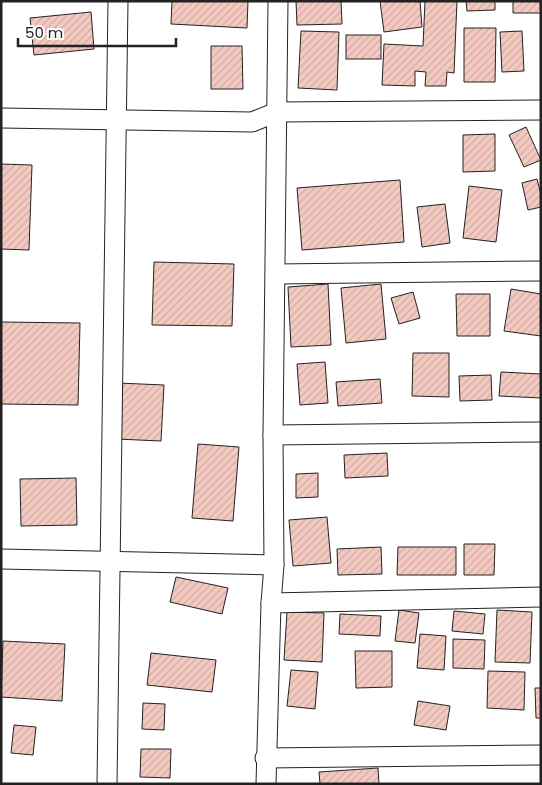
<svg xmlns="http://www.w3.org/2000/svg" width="542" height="785" viewBox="0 0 542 785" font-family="Poppins,sans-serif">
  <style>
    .building { fill: url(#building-hatch); stroke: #222 }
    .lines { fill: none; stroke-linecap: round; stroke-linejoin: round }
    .street-casing { stroke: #222; stroke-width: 21 }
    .street { stroke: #fff; stroke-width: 19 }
  </style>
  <defs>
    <pattern id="building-hatch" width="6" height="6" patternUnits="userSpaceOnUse" patternTransform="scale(1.25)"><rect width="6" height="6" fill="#f3c9c0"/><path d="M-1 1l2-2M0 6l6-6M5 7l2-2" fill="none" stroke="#d0aca5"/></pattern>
  </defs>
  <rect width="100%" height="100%" fill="#fff"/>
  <g class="building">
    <polygon points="172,1 248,1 247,28 171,24"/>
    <polygon points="296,1 341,1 342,24 297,25"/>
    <polygon points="380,1 420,1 422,27 384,32"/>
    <polygon points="425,1 457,1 454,73 447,72 446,86 425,86 426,72 415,71 415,86 382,85 384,44 423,46"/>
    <polygon points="466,1 495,1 495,10 467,11"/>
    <polygon points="513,1 540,1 541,13 513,13"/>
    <polygon points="91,12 94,49 34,55 30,18"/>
    <polygon points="464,28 496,28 495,82 464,82"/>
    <polygon points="301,31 339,32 337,90 298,88"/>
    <polygon points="522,31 524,71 502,72 500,32"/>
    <rect x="346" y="35" width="35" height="24"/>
    <polygon points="211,46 242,46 243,89 211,89"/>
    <polygon points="526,127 541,160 524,167 509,135"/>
    <polygon points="495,134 495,171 463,172 463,135"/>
    <polygon points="1,164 32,165 29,250 1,249"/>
    <polygon points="537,179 541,195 541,207 528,210 522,183"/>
    <polygon points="400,180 404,242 302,250 297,188"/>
    <polygon points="469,186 502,190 496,242 463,238"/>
    <polygon points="445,204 450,243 422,247 417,207"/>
    <polygon points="154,262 234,264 232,326 152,325"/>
    <polygon points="328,284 331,345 291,347 288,287"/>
    <polygon points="381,284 386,339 346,343 341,288"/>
    <polygon points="511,289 541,294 541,336 504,331"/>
    <polygon points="413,292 420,318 399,324 391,298"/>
    <polygon points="456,294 490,294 490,336 457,336"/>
    <polygon points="1,322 80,323 78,405 1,404"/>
    <polygon points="413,353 449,353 449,397 412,396"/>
    <polygon points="325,362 328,403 300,405 297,364"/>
    <polygon points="501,372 541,374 541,398 499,396"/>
    <polygon points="491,375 492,400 460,401 459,376"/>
    <polygon points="380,379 382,403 338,406 336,382"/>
    <polygon points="118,383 164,385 161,441 116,439"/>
    <polygon points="198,444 239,447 233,521 192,518"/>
    <polygon points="387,453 388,476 345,478 344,455"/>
    <polygon points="318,473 318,497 296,498 296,474"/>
    <polygon points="76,478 77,525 21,526 20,479"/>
    <polygon points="327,517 331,563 293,566 289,520"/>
    <polygon points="464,544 495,544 494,575 464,575"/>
    <polygon points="381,547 382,574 338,575 337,549"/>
    <polygon points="398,547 456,547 456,575 397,575"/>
    <polygon points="176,577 228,588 222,614 170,602"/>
    <polygon points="399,610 419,613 415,643 395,641"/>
    <polygon points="497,610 532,612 530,663 495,662"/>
    <polygon points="454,611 485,614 483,634 452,631"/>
    <polygon points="287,612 324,613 322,662 284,660"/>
    <polygon points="340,614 381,616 380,636 339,634"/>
    <polygon points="420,634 446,636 444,670 417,668"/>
    <polygon points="453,639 485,640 484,669 453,668"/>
    <polygon points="3,641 65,644 62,701 1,697"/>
    <polygon points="355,651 392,651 392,687 356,688"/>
    <polygon points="151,653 216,660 212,692 147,685"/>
    <polygon points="291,670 318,672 315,709 287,706"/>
    <polygon points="488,671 525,672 524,710 487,708"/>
    <polygon points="535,688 541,688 541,718 536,718"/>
    <polygon points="418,701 450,706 446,730 414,725"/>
    <polygon points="143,703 165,704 164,730 142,729"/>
    <polygon points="14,725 36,727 33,755 11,753"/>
    <polygon points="141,749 171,749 170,778 140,777"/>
    <polygon points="378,768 379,784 320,784 319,772"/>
  </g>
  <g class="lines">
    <g class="street-casing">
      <g id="street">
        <polyline points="1,118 252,122 277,112 541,110"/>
        <polyline points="276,274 541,271"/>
        <polyline points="273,435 541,432"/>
        <polyline points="1,559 274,565"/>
        <polyline points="271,603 541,597"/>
        <polyline points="265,758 541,755"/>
        <polyline points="107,784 118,1"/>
        <polyline points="266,784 271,603 274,565 273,435 278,1"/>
      </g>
    </g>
    <use href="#street" class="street"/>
  </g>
  <rect width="542" height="785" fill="none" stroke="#222222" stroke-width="5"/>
  <path d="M18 38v8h158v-8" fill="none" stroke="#222222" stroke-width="2.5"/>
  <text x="25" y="38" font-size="15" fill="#222222" stroke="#ffffff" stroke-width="4" paint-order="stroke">50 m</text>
</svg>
